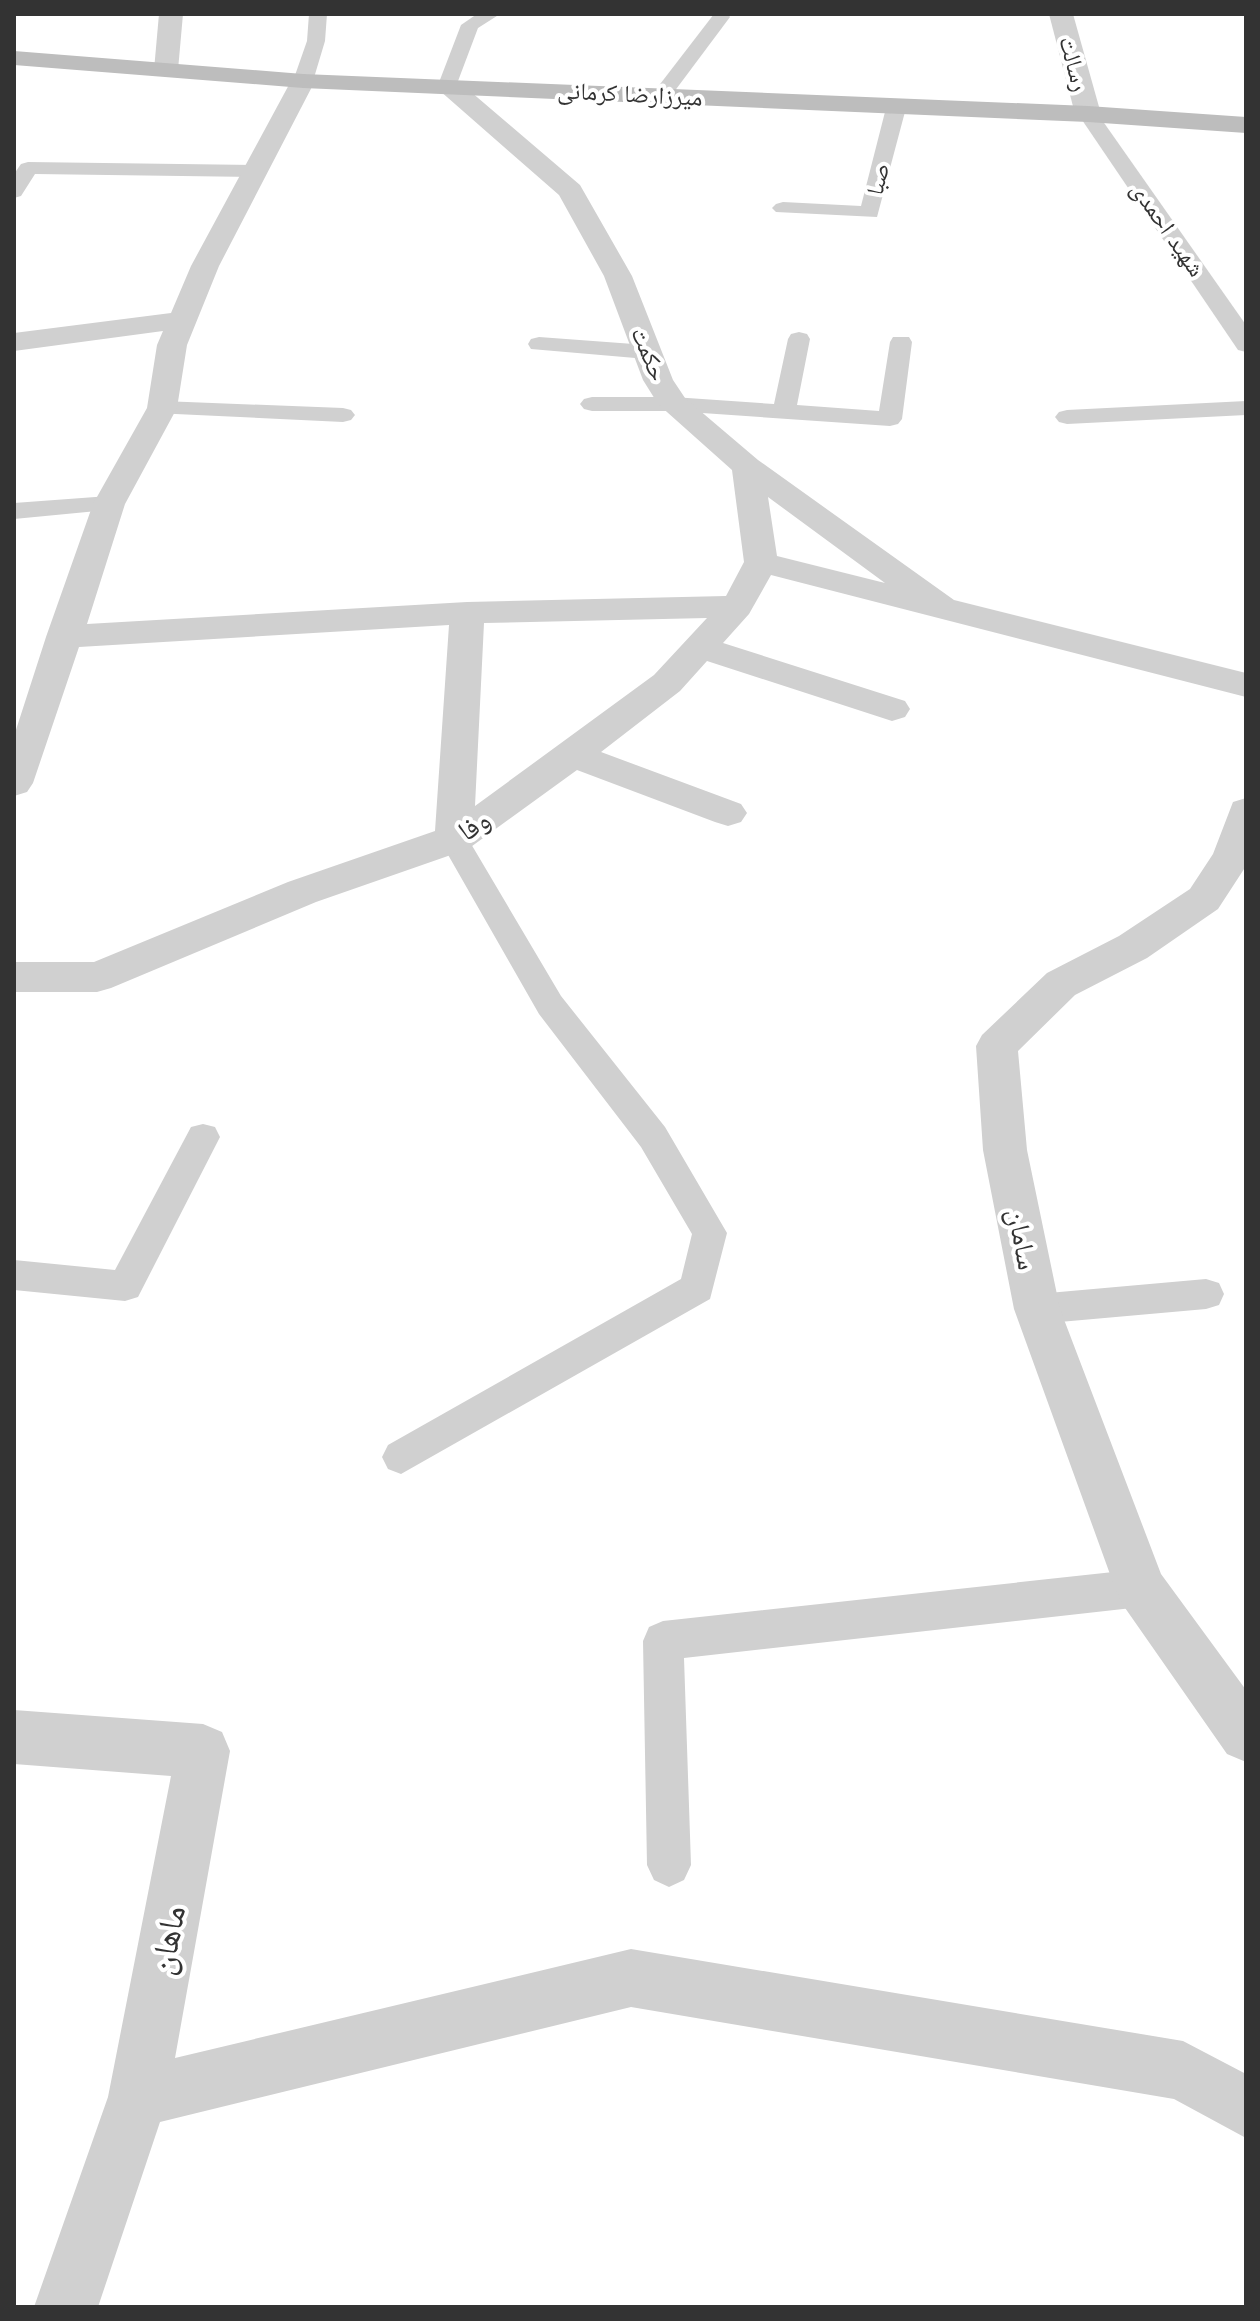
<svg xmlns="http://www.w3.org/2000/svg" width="1260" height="2321" viewBox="0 0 1260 2321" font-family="Jost,'Noto Naskh Arabic',sans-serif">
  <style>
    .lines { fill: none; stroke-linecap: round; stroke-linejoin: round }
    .lane { fill: #d0d0d0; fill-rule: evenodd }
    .street { fill: #d0d0d0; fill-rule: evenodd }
    .secondary { fill: #bdbdbd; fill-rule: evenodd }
    .labels { text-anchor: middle; stroke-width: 8; stroke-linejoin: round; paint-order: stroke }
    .far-street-label { font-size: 24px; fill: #333; stroke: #fff }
    .street-label { font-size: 28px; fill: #333; stroke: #fff }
    .near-street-label { font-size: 34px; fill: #333; stroke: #fff }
  </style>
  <rect width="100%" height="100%" fill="#fff"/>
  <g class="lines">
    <g class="lane">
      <polygon points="309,14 327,14 325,41 313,81 303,87 293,81 307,41"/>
      <polygon points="477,14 500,14 478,28 455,89 441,89 438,85 461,25"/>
      <polygon points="714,14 728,14 730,17 668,100 654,100 651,96 654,92"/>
      <polygon points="896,102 906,108 877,217 776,212 772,208 776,204 783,202 861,206 886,108"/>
      <polygon points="1088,108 1095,110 1246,325 1246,352 1238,350 1078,114"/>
      <polygon points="28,162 255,165 265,171 255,177 35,174 21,196 14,198 14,174 21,164"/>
      <polygon points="799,332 807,334 810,339 797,405 879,411 890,342 893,337 909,337 912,342 902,419 898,424 890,426 673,411 592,411 584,409 580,404 584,399 592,397 673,397 774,404 788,339 791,334"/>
      <polygon points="539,337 647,345 655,347 659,352 655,357 647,359 531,349 528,344 531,339"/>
      <polygon points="162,401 343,408 351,410 355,415 351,420 343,422 154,413 150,408 154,403"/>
      <polygon points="1246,401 1246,415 1067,424 1059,422 1055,417 1059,412 1067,410"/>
      <polygon points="109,496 118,499 122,504 118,509 14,519 14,503"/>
      <polygon points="454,829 464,832 561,996 665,1127 727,1233 710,1299 401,1474 388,1469 382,1457 388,1445 681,1279 692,1234 641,1147 539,1014 439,839 444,832"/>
      <polygon points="203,1124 215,1127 220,1137 138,1297 125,1301 14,1290 14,1260 115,1270 191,1127"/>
      <polygon points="1206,1279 1219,1283 1224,1294 1219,1305 1206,1309 1037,1324 1024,1320 1019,1309 1024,1298 1037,1294"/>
      <polygon points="1141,1569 1155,1575 1161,1588 1155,1601 1141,1607 684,1658 691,1865 684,1880 669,1887 654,1880 647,1865 643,1641 649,1627 663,1621"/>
    </g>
    <g class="street">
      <polygon points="159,14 183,14 178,70 175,75 157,75 154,70"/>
      <polygon points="1049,14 1073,14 1101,114 1097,119 1079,119 1075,114"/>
      <path d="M303,74l9,2 3,5 -96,185 -32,79 -10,63 -52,96 -38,120 380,-22 259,-6 18,-34 -12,-92 -74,-66 -15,-24 -39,-104 -45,-81 -120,-105 -4,-5 4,-5h18l123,105 52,91 41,104 12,18 73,62 196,140 292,73v24l-475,-122 -22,39 -26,29 182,58 5,8 -5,8 -13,4 -185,-60 -27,30 -79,61 140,52 6,9 -6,9 -13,4 -13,-4 -138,-52 -109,79 -152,53 -205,86 -14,4h-83v-30h80l194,-80 147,-51 14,-206 -370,22 -46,136 -6,9 -13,4v-60l32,-99 47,-133 54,-96 10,-63 6,-14 -149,20v-18l157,-20 20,-47 100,-185 3,-5zM768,497l117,86 -108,-27zM707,618l-53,57 -179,131 9,-183z"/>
      <polygon points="1246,798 1246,866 1218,909 1147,958 1075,995 1018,1051 1027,1150 1060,1309 1161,1574 1246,1690 1246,1762 1227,1754 1123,1605 1115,1588 1014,1309 983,1150 976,1046 982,1035 1047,973 1119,936 1190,889 1213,854 1233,802"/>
      <polygon points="14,1710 203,1724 222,1732 230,1751 175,2058 631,1949 1183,2041 1246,2074 1246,2138 1174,2099 631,2007 160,2122 98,2307 34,2307 108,2097 171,1776 14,1764"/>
    </g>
    <polygon class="secondary" points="14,51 303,74 1088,106 1246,117 1246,133 1088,122 303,88 14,65"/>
  </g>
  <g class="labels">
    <g class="far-street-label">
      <text transform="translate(1074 64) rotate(75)" y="8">رسالت</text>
      <text transform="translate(630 94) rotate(3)" y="8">میرزارضا کرمانی</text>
      <text transform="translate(878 179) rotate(-76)" y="8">صبا</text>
      <text transform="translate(1168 229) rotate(55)" y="8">شهید احمدی</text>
      <text transform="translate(649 354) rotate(67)" y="8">حکمت</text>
    </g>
    <g class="street-label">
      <text transform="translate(474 825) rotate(-33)" y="10">وفا</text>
      <text transform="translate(1023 1239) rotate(79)" y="10">سامان</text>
    </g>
    <g class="near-street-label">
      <text transform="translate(167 1940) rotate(-79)" y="12">ماهان</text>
    </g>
  </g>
  <rect width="1260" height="2321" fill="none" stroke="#333333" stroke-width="32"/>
</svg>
